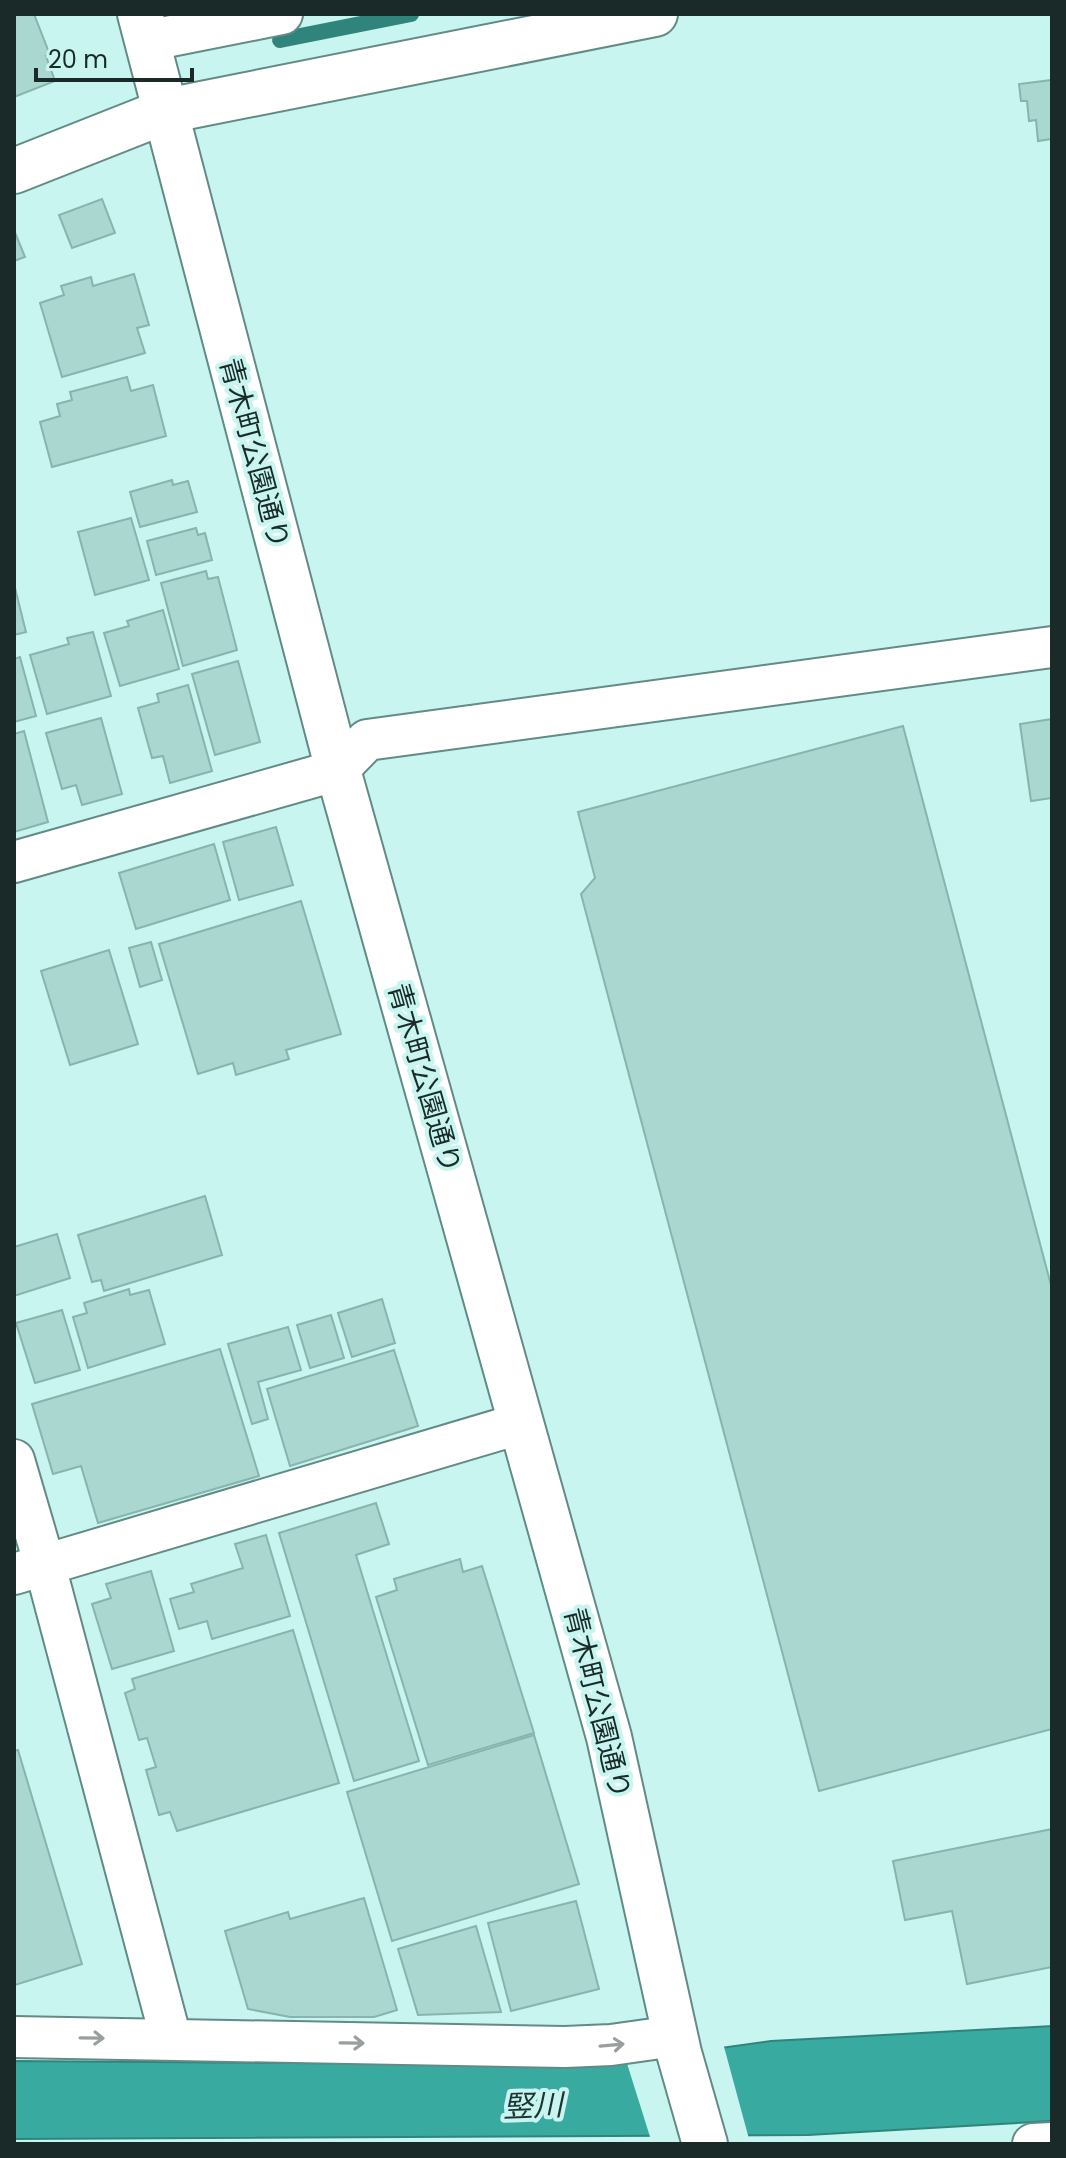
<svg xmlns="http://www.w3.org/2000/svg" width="1066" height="2158" viewBox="0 0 1066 2158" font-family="Poppins,'Noto Sans JP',sans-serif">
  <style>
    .water { fill: #38aaa0; stroke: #2f847c; stroke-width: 2 }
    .pier { fill: #c8f5ef }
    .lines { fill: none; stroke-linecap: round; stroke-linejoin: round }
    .stream { stroke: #2f847c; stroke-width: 16 }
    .building { fill: #abd7d1; stroke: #89b3ae; stroke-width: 2 }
    .minor-casing { stroke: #628b86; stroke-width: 44 }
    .tertiary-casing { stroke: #628b86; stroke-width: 48 }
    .minor { stroke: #fff; stroke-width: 40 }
    .tertiary { stroke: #fff; stroke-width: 44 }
    .oneway { stroke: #989f9e }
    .labels { text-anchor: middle; stroke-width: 8; stroke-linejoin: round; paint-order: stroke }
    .street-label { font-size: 28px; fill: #192a28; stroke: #c8f5ef }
    .water-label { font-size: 30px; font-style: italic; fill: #1c3432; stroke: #c8f5ef }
  </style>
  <rect width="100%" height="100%" fill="#c8f5ef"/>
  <polygon class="water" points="1052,2026 1052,2121 808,2135 14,2139 14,2061 598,2065 771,2041"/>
  <polygon class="pier" points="723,2043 749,2139 651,2140 625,2057"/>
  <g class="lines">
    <polyline class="stream" points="280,40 411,14"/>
  </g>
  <g class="building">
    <polygon points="14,14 34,14 50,55 46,56 55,81 14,97"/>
    <polygon points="1052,80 1052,139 1038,141 1036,120 1029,121 1027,101 1021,101 1019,84"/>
    <polygon points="102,199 115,233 72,248 59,215"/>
    <polygon points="14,230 25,257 14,261"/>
    <polygon points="134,274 149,325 137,328 145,353 62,377 40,303 64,295 61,286 91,277 93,286"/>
    <polygon points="127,377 131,391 153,385 166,436 52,467 40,422 60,416 57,404 72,400 70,392"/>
    <polygon points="172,480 173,485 188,481 197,512 140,527 130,492"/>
    <polygon points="131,518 149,580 95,595 78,532"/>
    <polygon points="196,528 198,535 205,533 212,560 156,575 147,541"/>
    <polygon points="206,571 208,579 218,577 237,650 183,666 161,583"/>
    <polygon points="14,584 26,632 14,635"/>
    <polygon points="163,610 179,669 120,686 104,633 129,626 127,621"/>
    <polygon points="93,632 111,696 47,714 30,655 69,644 67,638"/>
    <polygon points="20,657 36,716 14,722 14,659"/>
    <polygon points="238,661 260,742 215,755 192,674"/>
    <polygon points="188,685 212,771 170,783 163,756 152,758 138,708 159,702 157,694"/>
    <polygon points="101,718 122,794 82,805 76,785 62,789 46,733"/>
    <polygon points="1052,719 1052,798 1031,801 1020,724"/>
    <polygon points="903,726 1052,1289 1052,1729 819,1791 581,894 595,878 578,812"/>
    <polygon points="24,731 48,822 14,832 14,734"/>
    <polygon points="276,827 293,885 239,900 223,842"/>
    <polygon points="214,844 230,900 136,929 119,873"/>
    <polygon points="301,901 341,1034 286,1050 289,1059 236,1075 233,1063 198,1074 159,944"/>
    <polygon points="151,942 162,980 140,987 129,948"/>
    <polygon points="109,950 138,1044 70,1065 41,971"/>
    <polygon points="205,1196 222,1255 104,1291 101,1280 92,1282 78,1235"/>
    <polygon points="57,1234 70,1278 14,1296 14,1247"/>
    <polygon points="129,1289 130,1295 149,1290 165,1344 88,1368 73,1317 87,1313 84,1303"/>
    <polygon points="382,1299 395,1343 352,1357 338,1313"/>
    <polygon points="62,1310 80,1370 35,1383 16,1323"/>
    <polygon points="331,1315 344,1358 310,1368 297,1325"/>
    <polygon points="288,1327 301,1370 258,1382 268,1419 252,1424 228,1344"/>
    <polygon points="220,1349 259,1476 98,1523 81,1466 53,1474 32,1404"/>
    <polygon points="394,1350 418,1426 290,1466 267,1389"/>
    <polygon points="376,1503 389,1544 356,1555 419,1761 354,1781 279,1533"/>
    <polygon points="266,1535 290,1616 212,1639 207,1621 179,1629 170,1599 194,1592 191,1584 243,1568 235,1544"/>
    <polygon points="460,1559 463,1572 482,1566 534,1733 428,1765 376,1597 397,1590 394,1579"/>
    <polygon points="151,1571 174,1651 112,1669 92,1604 111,1598 106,1584"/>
    <polygon points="293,1630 339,1783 177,1831 170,1812 159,1815 146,1770 156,1767 147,1738 139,1740 125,1693 135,1689 132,1679"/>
    <polygon points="534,1735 579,1884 392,1941 347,1792"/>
    <polygon points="18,1750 82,1964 15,1985 14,1751"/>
    <polygon points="1052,1829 1052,1967 967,1984 952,1911 905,1920 893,1861"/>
    <polygon points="364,1898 397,2010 374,2017 290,2017 248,2009 225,1931 288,1912 290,1919"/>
    <polygon points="576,1901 599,1989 511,2011 488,1923"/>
    <polygon points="476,1926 501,2012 418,2015 398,1949"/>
  </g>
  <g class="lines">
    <g class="minor-casing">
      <g id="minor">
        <polyline points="146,41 282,14"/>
        <polyline points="14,862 338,770 367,740 1052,647"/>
        <polyline points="14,1460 45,1566 171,2039"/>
        <polyline points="14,1574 522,1423"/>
        <polyline points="14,2037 565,2047 611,2045 675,2036"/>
        <polyline points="1033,2144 1052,2143"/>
      </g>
    </g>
    <g class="tertiary-casing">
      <g id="tertiary">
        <polyline points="140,14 338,770 609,1737 679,2053 705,2144"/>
        <polyline points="14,171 166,111 655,14"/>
      </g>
    </g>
    <use href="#minor" class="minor"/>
    <use href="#tertiary" class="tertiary"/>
  </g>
  <defs><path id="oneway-shaft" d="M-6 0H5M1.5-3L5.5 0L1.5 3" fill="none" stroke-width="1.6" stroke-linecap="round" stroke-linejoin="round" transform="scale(2)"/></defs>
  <g class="oneway">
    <use href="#oneway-shaft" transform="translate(92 2038) rotate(1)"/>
    <use href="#oneway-shaft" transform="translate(352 2043) rotate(1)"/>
    <use href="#oneway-shaft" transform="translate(612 2045) rotate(-5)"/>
  </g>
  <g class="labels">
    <g class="street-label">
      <text transform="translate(255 453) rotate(75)" y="10">青木町公園通り</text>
      <text transform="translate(425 1078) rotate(74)" y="10">青木町公園通り</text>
      <text transform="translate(598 1703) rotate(76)" y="10">青木町公園通り</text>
    </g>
    <g class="water-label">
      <text transform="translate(533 2106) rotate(-2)" y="10">竪川</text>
    </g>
  </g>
  <rect width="1066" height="2158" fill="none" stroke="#192a28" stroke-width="32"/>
  <path d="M36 68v12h156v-12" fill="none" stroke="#192a28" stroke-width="4"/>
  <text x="48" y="68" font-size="24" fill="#192a28" stroke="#c8f5ef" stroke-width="6" paint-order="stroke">20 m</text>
</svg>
